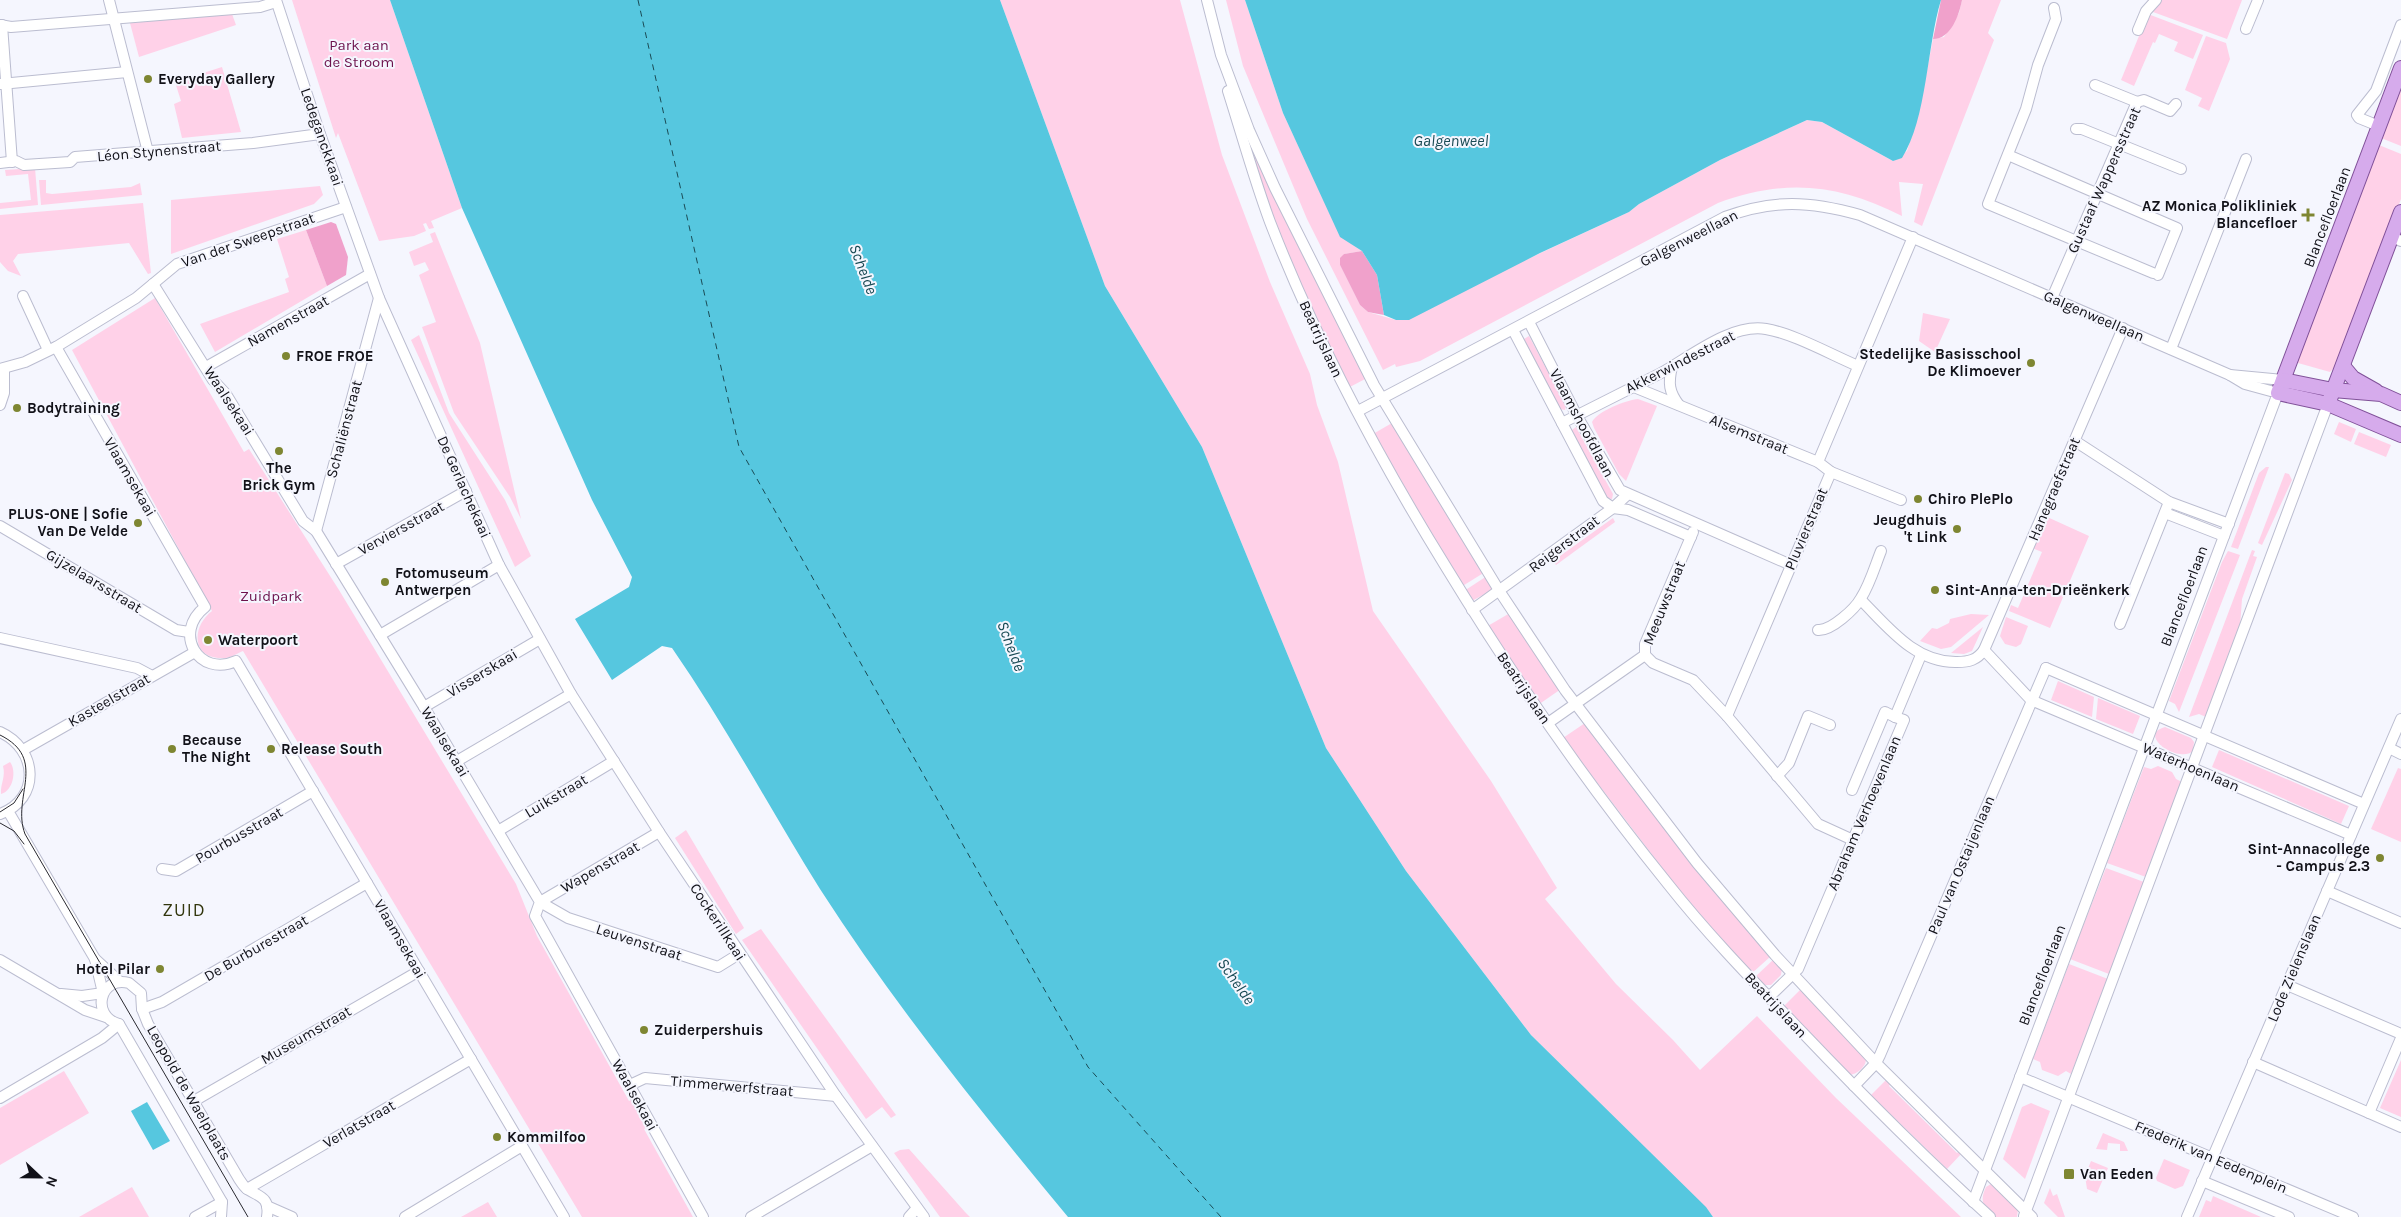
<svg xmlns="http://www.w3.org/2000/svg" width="2401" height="1217" viewBox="0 0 2401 1217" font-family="Karla,sans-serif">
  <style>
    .green { fill: #ffd1e8 }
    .forest { fill: #f0a1cb }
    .water { fill: #56c7df }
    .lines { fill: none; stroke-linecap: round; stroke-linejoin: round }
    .ferry { stroke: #1a4b55; stroke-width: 1; stroke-dasharray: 6 5; stroke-linecap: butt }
    .minor-casing { stroke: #bbbdd0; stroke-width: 12 }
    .major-casing { stroke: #805199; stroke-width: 16 }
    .minor { stroke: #fff; stroke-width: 10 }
    .major { stroke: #d6abec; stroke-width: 14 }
    .tram { stroke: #292930; stroke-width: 1 }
    .poi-dot { fill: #7e8632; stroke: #f5f6fe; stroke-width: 2 }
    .labels { text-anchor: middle; stroke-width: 4; stroke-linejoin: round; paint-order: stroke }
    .park-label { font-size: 15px; fill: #6d134d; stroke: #f5f6fe }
    .poi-label { font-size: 15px; font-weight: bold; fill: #111118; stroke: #f5f6fe; text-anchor: start }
    .street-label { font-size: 15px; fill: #111118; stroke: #f5f6fe }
    .water-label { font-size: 16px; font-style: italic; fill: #1a4b55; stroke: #f5f6fe }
    .quarter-label { font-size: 18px; letter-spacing: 1px; fill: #32360d; stroke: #f5f6fe }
  </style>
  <rect width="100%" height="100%" fill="#f5f6fe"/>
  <g class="green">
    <polygon points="292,0 390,0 462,208 431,221 434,228 429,229 426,223 423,224 426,231 414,236 379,241 338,133 336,138"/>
    <polygon points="1000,0 1180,0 1222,155 1270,282 1310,374 1317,405 1338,462 1373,611 1491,781 1557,888 1545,899 1616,984 1673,1040 1700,1070 1757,1016 1836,1098 1961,1217 1713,1217 1705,1207 1531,1035 1406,871 1326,748 1202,447 1105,286"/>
    <path d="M1226,0h19l38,113 27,58 30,65 22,15 -18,3 -4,11 20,40 8,7 28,8 233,-108 10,-8 81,-44 87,-40 15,2 71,39 14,-10 11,-35 15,-77 11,-2 15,-24 3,-13h39l-13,33 6,7 -72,186 -8,-4 9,-38 -24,-2 3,34c-63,-32 -117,-38 -184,-13l-298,158 -24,6 -1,-3 -12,6 -76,-151 -64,-153z"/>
    <polygon points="2161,0 2242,0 2227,39 2153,12"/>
    <polygon points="232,14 236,25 139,57 130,23"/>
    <polygon points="2148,14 2203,35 2193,59 2174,51 2178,42 2159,34 2155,43 2153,42 2134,86 2121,80"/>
    <polygon points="2206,36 2226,43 2230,59 2209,111 2198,106 2202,98 2185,90"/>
    <polygon points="222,67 241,132 182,138 174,104 181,101 175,82"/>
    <polygon points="2401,85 2401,146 2381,138"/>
    <path d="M1247,130l120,248 -19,10c-42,-80 -73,-165 -104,-251z"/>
    <polygon points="2379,145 2401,154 2401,199 2338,364 2330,372 2298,363 2297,359"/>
    <polygon points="35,168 38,205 0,209 0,203 31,200 28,174 6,176 5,170"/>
    <polygon points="39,180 46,180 46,193 52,194 131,187 140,183 142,195 41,205"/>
    <polygon points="320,186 323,195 314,204 171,254 171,200"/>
    <polygon points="143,203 151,273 148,274 129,243 18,254 13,261 21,276 8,271 0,262 0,215"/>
    <polygon points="306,230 327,286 215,352 200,324 289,292 285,279 289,277 277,239"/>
    <polygon points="435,232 480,343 521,519 510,497 454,413 422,327 436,322 419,275 429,270 425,262 414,266 409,252 433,242 430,234"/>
    <path d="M155,298l89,154 5,-3 90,141 177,294 21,52 92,165 2,-1 15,28 -2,1 49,88h-111l-339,-566c-7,3 -14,8 -22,7 -29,0 -30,-31 -9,-47l-140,-261z"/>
    <polygon points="1923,313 1950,319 1935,352 1919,341"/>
    <polygon points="419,335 449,413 505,500 531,556 515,567 411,340"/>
    <polygon points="1529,336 1566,406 1565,410 1560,409 1524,339"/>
    <path d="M1638,399l19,7 -31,75 -7,-7 -25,-46 -2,-6c5,-11 35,-22 46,-23z"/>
    <polygon points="2339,422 2356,429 2351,442 2334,434"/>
    <polygon points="1392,423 1485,572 1461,587 1373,434"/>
    <polygon points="1576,427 1613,494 1612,499 1607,498 1572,432 1572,430"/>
    <polygon points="2359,432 2391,445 2386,457 2354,444"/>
    <polygon points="2266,467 2269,467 2238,549 2231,547 2259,473"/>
    <polygon points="2285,473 2289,474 2292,480 2262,545 2258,543"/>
    <polygon points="2045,516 2089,536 2050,628 2009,611 2011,605 2018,608 2042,552 2032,548"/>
    <polygon points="1613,518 1615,522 1556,565 1553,561"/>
    <polygon points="2252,550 2255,551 2253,556 2257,557 2242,599 2240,627 2206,717 2199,714 2189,717"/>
    <polygon points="2228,551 2240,555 2179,712 2175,704 2169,701 2222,562"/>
    <polygon points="1487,576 1492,590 1472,601 1464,591"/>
    <polygon points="1510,613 1561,689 1538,705 1486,627"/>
    <polygon points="1971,614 1989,615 1951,647 1941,649 1920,641 1932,628 1937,629 1949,623 1950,619"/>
    <polygon points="2006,617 2028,626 2021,644 2016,647 2005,644 2000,636"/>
    <polygon points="1983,627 1972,651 1964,654 1951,653"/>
    <polygon points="2058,681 2094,697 2092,717 2051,700"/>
    <polygon points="2098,698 2140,716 2133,734 2096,719"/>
    <polygon points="1585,723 1628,782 1771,956 1751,974 1673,882 1563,738"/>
    <path d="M2165,727l26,11 3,4 -1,9c-14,13 -57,-16 -28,-24z"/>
    <polygon points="2219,750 2349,806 2341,824 2212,767"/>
    <path d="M10,762c7,9 3,29 -9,32 -1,-10 5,-17 2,-28z"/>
    <polygon points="2158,766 2172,772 2176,779 2182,782 2146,877 2107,863 2144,767 2151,769"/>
    <polygon points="2398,768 2401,769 2401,842 2371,829"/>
    <polygon points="686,830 744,928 736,934 675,838"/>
    <polygon points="2106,868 2144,882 2109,974 2070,959"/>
    <polygon points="761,929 896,1115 891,1118 882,1107 866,1119 742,940"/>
    <polygon points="1774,959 1782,968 1781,975 1771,985 1764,985 1755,977"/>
    <polygon points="2069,964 2108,979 2071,1074 2066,1071 2058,1076 2042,1070 2040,1062 2033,1059"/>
    <path d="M1800,990l66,69c0,8 -9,15 -16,16l-68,-67z"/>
    <polygon points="2401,1060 2401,1117 2380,1108"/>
    <polygon points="64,1071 89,1113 0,1165 0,1108"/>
    <polygon points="1887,1079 1891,1083 1889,1086 1957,1153 1960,1151 1962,1153 1947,1169 1876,1100 1874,1101 1869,1097"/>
    <polygon points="2031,1103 2050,1111 2025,1179 2003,1159 2022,1107"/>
    <polygon points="2103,1133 2124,1142 2128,1151 2120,1151 2120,1144 2108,1143 2107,1150 2096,1149"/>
    <polygon points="909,1149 965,1212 970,1217 940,1217 894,1153 900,1150"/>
    <polygon points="2164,1159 2190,1170 2183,1186 2175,1189 2157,1181 2156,1178"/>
    <polygon points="2091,1161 2108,1168 2097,1193 2087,1189 2085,1176"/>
    <path d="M1991,1184l27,25 -1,8h-23c-10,-11 -15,-15 -8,-30z"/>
    <polygon points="132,1187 149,1217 79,1217"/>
    <polygon points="2050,1188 2053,1196 2057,1194 2065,1217 2058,1217 2044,1203"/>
    <polygon points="2213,1196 2261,1217 2199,1217 2206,1200 2211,1202"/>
    <polygon points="488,1202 497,1217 461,1217"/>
  </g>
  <g class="forest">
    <path d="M1941,0h21c-3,15 -11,39 -29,39z"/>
    <polygon points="331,222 336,224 348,257 346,275 327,286 306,230"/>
    <polygon points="1362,251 1377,275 1384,315 1368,312 1360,305 1340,265 1340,258 1344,254"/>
  </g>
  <g class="water">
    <path d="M390,0h610l105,286 97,161 124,301 80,123 125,164 175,172 7,10h-645c-87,-105 -174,-213 -248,-328 -50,-80 -94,-163 -148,-241l-10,-2 -50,34 -37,-61 54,-32 3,-10 -40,-77 -130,-292z"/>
    <path d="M1245,0h696c-14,45 -14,119 -39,158l-9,3 -71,-39 -15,-2 -87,40 -81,44 -10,8 -89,41 -131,67h-13l-12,-5 -7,-40 -15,-24 -22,-14 -57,-124z"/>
    <polygon points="147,1102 170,1141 153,1150 131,1111"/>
  </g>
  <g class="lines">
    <polyline class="ferry" points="638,0 739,447 1088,1067 1221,1217"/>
    <g class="minor-casing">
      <g id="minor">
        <polyline points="109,0 148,152"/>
        <polyline points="276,0 320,134 379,298 499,565 571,694 659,832 836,1096 924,1217"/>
        <polyline points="1207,0 1221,55 1249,130 1275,188 1374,385 1500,592 1565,690 1697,863 1775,955 1876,1063 2032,1217"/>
        <polyline points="2054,8 2056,19 2038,65 2026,109 1988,204 2153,273"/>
        <polyline points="0,25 11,27 260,7 276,2"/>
        <polyline points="2,25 12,162"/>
        <polyline points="2246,29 2258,0"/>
        <polyline points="2138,30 2146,11 2156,0"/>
        <polyline points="1,84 127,72"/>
        <polyline points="2095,85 2137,102"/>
        <path d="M1228,91c14,44 26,88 42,131 47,121 108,235 176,345 67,110 141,217 222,317 41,52 89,101 135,149 60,63 122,125 187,184"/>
        <polyline points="2379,126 2359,118 2357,115 2376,91 2401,25"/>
        <polyline points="2076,129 2082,129 2181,169"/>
        <polyline points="2008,155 2177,228 2158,275"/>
        <polyline points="0,163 16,161 24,165 70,162 75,157 253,143 320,134"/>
        <polyline points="2392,237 2401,241"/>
        <polyline points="153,284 213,380 226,394 303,521 316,531 424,707 540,902 535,916 703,1217"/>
        <polyline points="23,296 48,350"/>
        <polyline points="2052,298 2137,102 2144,100 2170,111 2176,104"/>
        <polyline points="1529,322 1577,416 1620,490 1791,565"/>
        <polyline points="1513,330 1603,501 1613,508 1628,510 1691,537"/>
        <path d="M56,347l149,260c-33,26 -6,71 31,54l328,556"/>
        <polyline points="2171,349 2246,159"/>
        <polyline points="206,367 370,274"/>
        <path d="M1672,367c-4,16 -3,25 7,38"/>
        <polyline points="0,369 25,362 56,347 136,298 177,264 346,207"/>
        <polyline points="2230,375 2283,380"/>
        <polyline points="1634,387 1818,462"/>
        <polyline points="0,405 4,393 4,369"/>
        <path d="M1358,411l367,-194c49,-18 85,-16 135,-2l370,160 15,9 33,9 -305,809"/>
        <path d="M1562,423c33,-17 66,-33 99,-50 29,-16 70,-50 105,-44 26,4 66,26 92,37"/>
        <polyline points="2075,441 2169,502 2229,524"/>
        <polyline points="1831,472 1901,500"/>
        <polyline points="2165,513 2224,536"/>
        <polyline points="0,526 176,630 189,632"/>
        <polyline points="316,531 379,298"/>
        <polyline points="336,564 466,491"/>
        <path d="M1861,600c27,27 54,63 96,62 12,0 20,-2 27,-12l47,50 2,-4"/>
        <polyline points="1472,610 1613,508 1627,495"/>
        <polyline points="2120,624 2169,502"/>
        <path d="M1818,630c13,1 37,-21 43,-32 9,-14 14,-32 20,-47"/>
        <polyline points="380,635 499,565"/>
        <polyline points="0,638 137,668 152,676"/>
        <polyline points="1984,650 2123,328"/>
        <polyline points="1645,655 1653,663 1693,680 1727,716 1818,824 1853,840"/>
        <polyline points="2046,668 2364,804"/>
        <polyline points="2031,700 2351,835"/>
        <polyline points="424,707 540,639"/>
        <polyline points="1727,716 1831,472 1818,462 1913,237"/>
        <polyline points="1548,723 1645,655 1645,644 1693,532"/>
        <path d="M0,732c38,17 41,67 0,82"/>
        <polyline points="2389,748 2401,754"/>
        <polyline points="23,750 195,652"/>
        <polyline points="457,761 571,694"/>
        <polyline points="1777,776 1789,763 1808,716 1830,725"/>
        <polyline points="1852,790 1885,712 1895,717"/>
        <polyline points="8,811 95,959 120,982"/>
        <polyline points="498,831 614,761"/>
        <polyline points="659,832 540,902 568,918 718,967 739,954"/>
        <polyline points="162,869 176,871 313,791"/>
        <polyline points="2327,891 2401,923"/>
        <polyline points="95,959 103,993"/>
        <polyline points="0,960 85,1010 106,1017"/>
        <polyline points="2287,985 2401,1034"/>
        <polyline points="61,994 82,996 103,993"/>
        <polyline points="1769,997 1798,969 1904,720 1895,717 1921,655"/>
        <polyline points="142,1009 162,1002 367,883"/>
        <polyline points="2253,1062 2401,1127"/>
        <polyline points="2020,1077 2353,1217"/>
        <polyline points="630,1085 645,1078 836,1096"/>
        <polyline points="1854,1086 1876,1063 1880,1055 2046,668"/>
        <polyline points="0,1098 102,1038 119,1024"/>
        <polyline points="194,1101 419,971"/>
        <polyline points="2369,1113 2401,1038"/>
        <polyline points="2202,1181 2289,1217"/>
        <polyline points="247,1189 471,1059"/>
        <polyline points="267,1206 292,1217"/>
        <polyline points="2024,1216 2328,404"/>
        <polyline points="195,1217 222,1202"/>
        <path d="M221,1217l1,-15 -103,-178c-29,-8 -19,-49 10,-41l12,10 1,16 6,15 91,155c2,3 5,8 8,10 13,8 23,8 20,28"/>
        <polyline points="405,1217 522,1146"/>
        <polyline points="751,1217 872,1146"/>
        <polyline points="909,1217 917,1208"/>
        <polyline points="2187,1217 2401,719"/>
      </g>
    </g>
    <g class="major-casing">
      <g id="major">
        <polyline points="2401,68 2278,393 2328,404 2401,435"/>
        <polyline points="2343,366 2353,378 2376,391"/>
        <polyline points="2283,380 2333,390 2381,394 2401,403"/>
        <polyline points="2328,404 2401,212"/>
      </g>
    </g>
    <use href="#minor" class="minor"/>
    <use href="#major" class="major"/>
    <g class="tram">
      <path d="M0,735c49,24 11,62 25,99l223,383"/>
      <polyline points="0,812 14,803 23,789"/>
      <polyline points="0,823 14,831 24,844"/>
    </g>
  </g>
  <g class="poi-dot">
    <circle cx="148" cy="79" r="5"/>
    <path d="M2305.5 207.5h5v5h5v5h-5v5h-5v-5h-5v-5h5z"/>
    <circle cx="286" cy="356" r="5"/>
    <circle cx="2031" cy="363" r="5"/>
    <circle cx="17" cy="408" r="5"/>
    <circle cx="279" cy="451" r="5"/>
    <circle cx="1918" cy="499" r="5"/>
    <circle cx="138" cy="523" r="5"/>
    <circle cx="1957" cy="529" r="5"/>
    <circle cx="385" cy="582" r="5"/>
    <circle cx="1935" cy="590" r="5"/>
    <circle cx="208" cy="640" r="5"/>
    <circle cx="172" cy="749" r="5"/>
    <circle cx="271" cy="749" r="5"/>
    <circle cx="2380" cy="858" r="5"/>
    <circle cx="160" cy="969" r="5"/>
    <circle cx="644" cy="1030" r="5"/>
    <circle cx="497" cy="1137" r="5"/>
    <rect x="2063" y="1168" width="12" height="12" rx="2.5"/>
  </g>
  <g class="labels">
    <g class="park-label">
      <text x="359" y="50">Park aan<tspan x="359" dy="17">de Stroom</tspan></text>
      <text x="271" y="601">Zuidpark</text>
    </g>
    <g class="poi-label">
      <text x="158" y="84">Everyday Gallery</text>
      <text x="2297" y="211" text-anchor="end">AZ Monica Polikliniek<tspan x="2297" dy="17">Blancefloer</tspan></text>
      <text x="2021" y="359" text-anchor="end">Stedelijke Basisschool<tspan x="2021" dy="17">De Klimoever</tspan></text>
      <text x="296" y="361">FROE FROE</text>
      <text x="27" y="413">Bodytraining</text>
      <text x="279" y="473" text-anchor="middle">The<tspan x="279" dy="17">Brick Gym</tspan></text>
      <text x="1928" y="504">Chiro PlePlo</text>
      <text x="128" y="519" text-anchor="end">PLUS-ONE | Sofie<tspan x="128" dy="17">Van De Velde</tspan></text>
      <text x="1947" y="525" text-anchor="end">Jeugdhuis<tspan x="1947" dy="17">'t Link</tspan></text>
      <text x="395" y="578">Fotomuseum<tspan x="395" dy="17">Antwerpen</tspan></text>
      <text x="1945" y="595">Sint-Anna-ten-Drieënkerk</text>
      <text x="218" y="645">Waterpoort</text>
      <text x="182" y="745">Because<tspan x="182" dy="17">The Night</tspan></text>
      <text x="281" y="754">Release South</text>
      <text x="2370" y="854" text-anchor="end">Sint-Annacollege<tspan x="2370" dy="17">- Campus 2.3</tspan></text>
      <text x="150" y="974" text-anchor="end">Hotel Pilar</text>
      <text x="654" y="1035">Zuiderpershuis</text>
      <text x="507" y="1142">Kommilfoo</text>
      <text x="2080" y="1179">Van Eeden</text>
    </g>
    <g class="street-label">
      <text transform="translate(322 137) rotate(71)" y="5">Ledeganckkaai</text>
      <text transform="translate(159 151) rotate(-5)" y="5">Léon Stynenstraat</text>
      <text transform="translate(2104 180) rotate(-66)" y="5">Gustaaf Wappersstraat</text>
      <text transform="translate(2327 217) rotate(-69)" y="5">Blancefloerlaan</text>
      <text transform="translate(1689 238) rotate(-27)" y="5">Galgenweellaan</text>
      <text transform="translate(248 240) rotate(-19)" y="5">Van der Sweepstraat</text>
      <text transform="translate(2094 316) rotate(23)" y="5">Galgenweellaan</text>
      <text transform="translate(288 321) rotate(-29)" y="5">Namenstraat</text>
      <text transform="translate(1321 339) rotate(65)" y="5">Beatrijslaan</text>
      <text transform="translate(1680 362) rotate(-27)" y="5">Akkerwindestraat</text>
      <text transform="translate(229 401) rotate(57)" y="5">Waalsekaai</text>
      <text transform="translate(1582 423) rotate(62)" y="5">Vlaamshoofdlaan</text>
      <text transform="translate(344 429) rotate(-75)" y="5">Schaliënstraat</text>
      <text transform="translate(1749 434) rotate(22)" y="5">Alsemstraat</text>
      <text transform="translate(130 477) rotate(60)" y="5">Vlaamsekaai</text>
      <text transform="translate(464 487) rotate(66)" y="5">De Gerlachekaai</text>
      <text transform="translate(2054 489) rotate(-67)" y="5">Hanegraefstraat</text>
      <text transform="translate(401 528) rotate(-29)" y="5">Verviersstraat</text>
      <text transform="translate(1806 529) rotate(-67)" y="5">Pluvierstraat</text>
      <text transform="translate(1564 544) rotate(-37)" y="5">Reigerstraat</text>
      <text transform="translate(94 581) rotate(31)" y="5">Gijzelaarsstraat</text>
      <text transform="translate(2184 596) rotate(-69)" y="5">Blancefloerlaan</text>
      <text transform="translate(1664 603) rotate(-68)" y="5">Meeuwstraat</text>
      <text transform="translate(482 673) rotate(-31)" y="5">Visserskaai</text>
      <text transform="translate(1524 688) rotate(56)" y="5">Beatrijslaan</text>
      <text transform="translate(109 700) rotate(-30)" y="5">Kasteelstraat</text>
      <text transform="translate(445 742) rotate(59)" y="5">Waalsekaai</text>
      <text transform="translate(2191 767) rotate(23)" y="5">Waterhoenlaan</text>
      <text transform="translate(556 796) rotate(-31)" y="5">Luikstraat</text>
      <text transform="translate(1864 813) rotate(-67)" y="5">Abraham Verhoevenlaan</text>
      <text transform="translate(239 835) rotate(-30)" y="5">Pourbusstraat</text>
      <text transform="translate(1961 865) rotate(-67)" y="5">Paul van Ostaijenlaan</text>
      <text transform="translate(600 867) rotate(-30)" y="5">Wapenstraat</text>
      <text transform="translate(718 922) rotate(57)" y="5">Cockerillkaai</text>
      <text transform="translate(400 939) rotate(60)" y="5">Vlaamsekaai</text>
      <text transform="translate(639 942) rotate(18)" y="5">Leuvenstraat</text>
      <text transform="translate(256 948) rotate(-30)" y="5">De Burburestraat</text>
      <text transform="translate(2294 968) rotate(-67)" y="5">Lode Zielenslaan</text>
      <text transform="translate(2042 975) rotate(-69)" y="5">Blancefloerlaan</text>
      <text transform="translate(1776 1005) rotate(47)" y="5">Beatrijslaan</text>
      <text transform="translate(306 1035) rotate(-30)" y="5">Museumstraat</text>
      <text transform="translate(732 1086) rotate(5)" y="5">Timmerwerfstraat</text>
      <text transform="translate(189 1093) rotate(60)" y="5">Leopold de Waelplaats</text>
      <text transform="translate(635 1095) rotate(61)" y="5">Waalsekaai</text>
      <text transform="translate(359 1124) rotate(-30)" y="5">Verlatstraat</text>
      <text transform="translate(2211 1157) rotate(23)" y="5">Frederik van Eedenplein</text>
    </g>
    <g class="water-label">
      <text x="1451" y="146">Galgenweel</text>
      <text transform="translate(864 269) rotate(69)" y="6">Schelde</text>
      <text transform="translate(1012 646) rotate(69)" y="6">Schelde</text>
      <text transform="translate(1237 981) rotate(55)" y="6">Schelde</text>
    </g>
    <g class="quarter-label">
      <text x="184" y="916">ZUID</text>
    </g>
  </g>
  <g transform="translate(40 1177) rotate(112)" stroke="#f5f6fe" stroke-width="4" paint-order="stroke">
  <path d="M0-4L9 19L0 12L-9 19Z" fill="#111118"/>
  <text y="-8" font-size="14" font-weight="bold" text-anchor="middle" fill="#111118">N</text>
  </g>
</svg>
